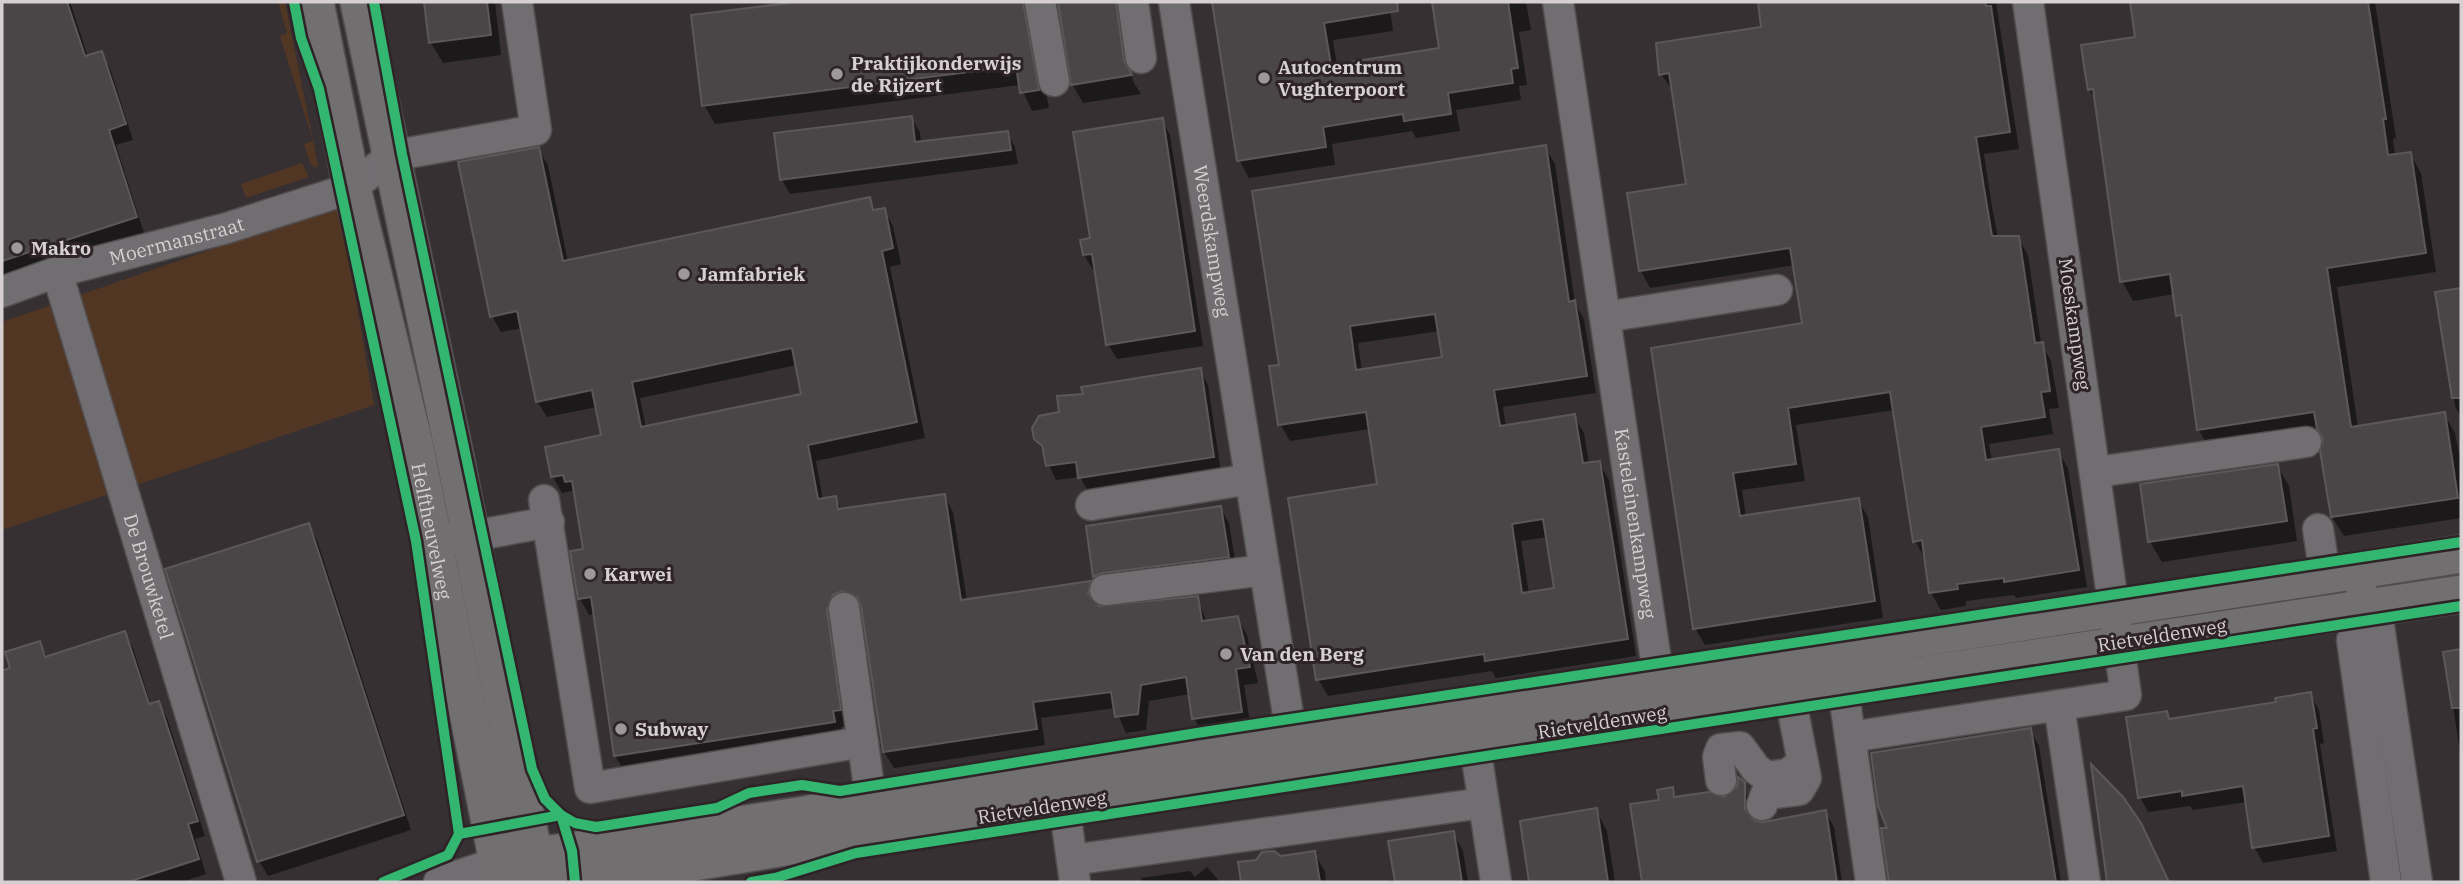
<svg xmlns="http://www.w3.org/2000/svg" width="2463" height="884" viewBox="0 0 2463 884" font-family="'IBM Plex Serif',serif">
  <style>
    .green { fill: #513623 }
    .shadow { fill: #0007; fill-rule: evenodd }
    .building { fill: #4a4546; stroke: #5c5858; stroke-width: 2; fill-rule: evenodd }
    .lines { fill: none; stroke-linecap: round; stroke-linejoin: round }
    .minor-casing { stroke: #524e50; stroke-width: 33 }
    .major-casing { stroke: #524e50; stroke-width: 40 }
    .minor { stroke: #706e70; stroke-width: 30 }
    .major { stroke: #726f71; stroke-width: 37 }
    .cycleway-casing { stroke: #2e2428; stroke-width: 15 }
    .cycleway { stroke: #33b770; stroke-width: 10 }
    .poi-dot { fill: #9e989a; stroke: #2e2428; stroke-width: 2.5 }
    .labels { text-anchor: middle; stroke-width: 6; stroke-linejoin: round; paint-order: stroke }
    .poi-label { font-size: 19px; font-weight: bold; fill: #d6d0d2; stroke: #2e2428; text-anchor: start }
    .street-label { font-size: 19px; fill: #d6d0d2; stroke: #2e2428 }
  </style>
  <rect width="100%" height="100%" fill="#363033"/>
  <g class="green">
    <polygon points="278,2 285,2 318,165 316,168 310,163 304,144 313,141 280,36 287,33"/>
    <polygon points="302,163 309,177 246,198 241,184"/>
    <polygon points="340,207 374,405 2,530 2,322 319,212"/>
  </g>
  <g class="shadow">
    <polygon points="2,2 70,2 88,57 101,53 110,68 133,140 116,145 144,233 2,279"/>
    <polygon points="426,2 495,2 501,55 443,63 431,43"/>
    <polygon points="812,2 1127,2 1125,24 1133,81 1141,94 1083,103 1072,84 1059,4 1049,3 1032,24 1049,108 1032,111 1020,85 715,124 704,105 693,17"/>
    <polygon points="1214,2 1389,2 1393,31 1333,40 1337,66 1441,49 1434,2 1526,2 1531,30 1519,32 1527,85 1519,86 1521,100 1456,110 1460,131 1416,138 1412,131 1332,144 1335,165 1249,178 1239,160"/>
    <polygon points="1759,2 1996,2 2019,149 1984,154 1992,207 1998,238 2018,238 2028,255 2041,343 2051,361 2059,408 2049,409 2053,434 1989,444 1992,461 2058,451 2068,468 2087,587 2016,598 2014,595 1966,601 1966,606 1941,610 1931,593 1925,558 1915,541 1894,410 1796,425 1805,481 1742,490 1746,517 1858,500 1868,517 1883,618 1705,645 1695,628 1653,349 1804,325 1795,265 1650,288 1641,271 1688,185 1673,91 1661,74 1763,29"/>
    <polygon points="2132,2 2375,2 2396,138 2393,139 2395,156 2410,154 2421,173 2436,272 2337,287 2358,427 2444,414 2455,433 2461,463 2461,518 2344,536 2332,517 2325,439 2320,431 2209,448 2198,429 2185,328 2178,315 2175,294 2133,301 2122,281 2097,103 2089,89 2137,38"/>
    <polygon points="911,118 920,132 921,143 1007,133 1015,147 1018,164 790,194 782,180 776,135"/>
    <polygon points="1162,120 1170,135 1203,346 1117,359 1108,344 1096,270 1093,270 1084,255"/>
    <path d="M1545,147l10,17 20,139 9,16 12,74 -93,14 3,20 68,-11 10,17 5,31 10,-1 10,17 27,176 -140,22 -4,-7 -164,25 -10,-17 61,-193 -9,-57 -80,12 -10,-17 1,-58zM1440,331l4,27 -82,13 -4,-28zM1548,537l8,52 -27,5 -8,-53z"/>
    <path d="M538,149l10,16 20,97 301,-63 7,12 8,-1 9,16 8,38 -11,3 35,171 -109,23 7,39 12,-2 7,12 102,-15 9,17 14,89 123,-18 9,15 -2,9 100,-9 10,24 30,-4 10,17 11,48 -14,2 7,43 -48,7 -9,-17 -4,-24 -41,7 -3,29 -20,3 -11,-25 -74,10 4,27 -151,23 -10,-16 -20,-141 -12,-5 -3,120 -8,1 2,11 -218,34 -10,-16 -20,-142 -6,1 -9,-16 5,-49 -9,-52 -4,-7 -10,2 -9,-16 50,-40 -6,-30 -50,10 -10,-16 -15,-73 -21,4 -9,-16zM797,365l6,30 -157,33 -6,-30z"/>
    <polygon points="2461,289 2461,417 2455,406 2437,293"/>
    <polygon points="1200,370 1208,385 1221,472 1088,492 1080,477 1056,480 1036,438 1085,395"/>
    <polygon points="2277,466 2289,486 2297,541 2162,562 2150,542 2142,485"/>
    <polygon points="1220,507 1229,523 1237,572 1104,592 1095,577 1088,528"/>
    <polygon points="309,525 317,540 411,830 268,876 259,861"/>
    <polygon points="124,633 133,648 151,705 158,703 167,718 205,836 195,839 206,874 182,882 2,882 2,673 13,669 39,643 48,658"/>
    <polygon points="2461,651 2461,758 2445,654"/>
    <polygon points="2310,694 2319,710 2324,743 2320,744 2337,851 2263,863 2254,847 2247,802 2193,810 2190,806 2148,812 2140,797 2166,713 2171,721 2279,704"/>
    <polygon points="2030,730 2039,746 2061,882 1891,882 1883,830 1890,829"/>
    <polygon points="2094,769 2148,838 2169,882 2109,882"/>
    <polygon points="1740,781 1755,812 1753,821 1764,824 1825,812 1834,827 1842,882 1644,882 1632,805 1661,801 1672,789 1677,798 1724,799 1733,795"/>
    <polygon points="1596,810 1607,831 1615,882 1531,882 1522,822"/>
    <polygon points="1453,833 1463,851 1468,882 1379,882 1396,879"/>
    <polygon points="1314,853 1325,871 1326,882 1242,882 1240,864"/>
    <polygon points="1207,867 1220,882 1142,882 1141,878 1190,871 1195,877"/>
  </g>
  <g class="building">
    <polygon points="2,2 67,2 85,56 102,51 126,124 109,130 137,217 2,261"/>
    <polygon points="424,2 487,2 491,35 429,43"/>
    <polygon points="798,2 1023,2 1039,90 1020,93 1016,66 702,106 691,15"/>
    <polygon points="1058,2 1116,2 1124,60 1132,75 1071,85"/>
    <polygon points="1212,2 1397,2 1398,11 1324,23 1331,65 1439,48 1432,2 1508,2 1518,68 1511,69 1513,83 1448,93 1451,114 1404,121 1403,114 1323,127 1326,147 1237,161"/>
    <polygon points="1758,2 1985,2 1986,6 1991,6 2010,132 1976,137 1984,188 1992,236 2019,236 2035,343 2043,342 2050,391 2041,392 2045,417 1981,427 1986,460 2059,449 2079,570 2004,582 2004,578 1957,584 1958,589 1929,593 1922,540 1913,542 1890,392 1788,408 1796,464 1733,473 1740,516 1859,498 1875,601 1693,629 1651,348 1802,323 1790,248 1639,271 1627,193 1686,184 1669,73 1659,75 1656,43 1761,27"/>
    <polygon points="2130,2 2368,2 2386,119 2383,119 2388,155 2411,152 2426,253 2327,268 2351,427 2445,412 2458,498 2331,517 2320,451 2323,439 2317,429 2314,412 2197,430 2181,315 2176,316 2170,274 2120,282 2093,89 2088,90 2085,73 2081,45 2135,37"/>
    <polygon points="912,116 915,142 1008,131 1011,150 780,180 774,133"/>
    <polygon points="1163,118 1195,331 1106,345 1092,254 1083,255 1080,240 1090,238 1073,132"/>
    <path d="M1546,145l23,157 6,-2 12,76 -93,14 6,36 75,-12 8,49 17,-2 28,178 -143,22 -1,-7 -168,26 -28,-182 89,-14 -11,-72 -88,13 -9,-59 10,-1 -27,-174zM1435,314l7,43 -86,13 -6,-44zM1543,519l11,69 -32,5 -10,-69z"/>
    <path d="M539,147l24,114 307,-64 3,13 12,-2 8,40 -11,3 35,171 -109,23 10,54 18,-3 2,13 107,-15 16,106 130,-19 -3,12 11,13 99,-10 4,25 36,-5 12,51 -14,2 6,43 -50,7 -6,-42 -45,8 -3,29 -23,3 -4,-25 -78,10 4,27 -154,23 -22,-146 -4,-9 -15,-6 -9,4 -6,15 14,100 -8,1 2,11 -221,34 -23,-159 -13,2 -8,-48 13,-2 -11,-68 -7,1 -2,-7 -12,2 -6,-30 56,-12 -9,-45 -56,12 -19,-91 -27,6 -32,-155zM792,348l9,46 -160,33 -9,-45z"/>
    <polygon points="2461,288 2461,398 2452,398 2435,292"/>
    <polygon points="1201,368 1214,457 1078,478 1076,462 1046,466 1042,446 1034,439 1032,428 1039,416 1059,412 1057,396 1083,394 1081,387"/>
    <polygon points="2278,464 2287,521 2148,542 2140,484"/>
    <polygon points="1221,506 1229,557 1103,573 1093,577 1086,526"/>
    <polygon points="309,523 404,815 257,862 165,569"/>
    <polygon points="125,631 149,704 159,701 198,821 188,824 199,859 128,882 2,882 2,671 10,668 5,652 40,641 45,657"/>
    <polygon points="2461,649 2461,708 2452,708 2443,652"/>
    <polygon points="2311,692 2317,728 2313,729 2329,836 2252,848 2243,786 2182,796 2182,791 2138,798 2126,717 2167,711 2169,719 2276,702 2275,698"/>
    <polygon points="2031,728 2056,882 1889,882 1881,828 1887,828 1878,806 1871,753"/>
    <polygon points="2091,764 2123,797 2141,823 2169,882 2107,882"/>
    <polygon points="1738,777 1745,782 1745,809 1755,821 1764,822 1826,810 1837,882 1642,882 1630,804 1659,800 1657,790 1673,787 1674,797 1709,792 1724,797 1737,787"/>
    <polygon points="1597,808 1608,882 1529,882 1520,821"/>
    <polygon points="1454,831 1462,882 1395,882 1388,841"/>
    <polygon points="1274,851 1281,856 1315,851 1320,882 1241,882 1238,862 1256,860 1262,852"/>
  </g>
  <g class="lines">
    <g class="minor-casing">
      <g id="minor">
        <polyline points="1040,2 1054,81"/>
        <polyline points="1133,2 1141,58"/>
        <path id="s1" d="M1174,2l121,756"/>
        <path id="s2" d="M1558,2l104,699"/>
        <path id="s3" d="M57,272l184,610"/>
        <path id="s4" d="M2,292l55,-20 170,-44 125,-40 39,-32 145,-26 -19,-128"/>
        <polyline points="1605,317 1777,290"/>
        <polyline points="2097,472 2306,442"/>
        <polyline points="544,500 590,788 863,742"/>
        <polyline points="1091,505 1250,479"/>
        <polyline points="2318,529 2325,575"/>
        <polyline points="435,543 549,522"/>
        <polyline points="2360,570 2363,610 2352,640 2386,882"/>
        <polyline points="1105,590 1265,570"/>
        <polyline points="844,608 871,801"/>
        <polyline points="2363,610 2378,619 2417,882"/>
        <polyline points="1843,688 1871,882"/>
        <polyline points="2059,705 2085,882"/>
        <polyline points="1471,720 1496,882"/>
        <polyline points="1850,737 2126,695 2028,2"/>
        <polyline points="1721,780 1718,757 1721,749 1740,747 1756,769 1767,777 1787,774 1796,768"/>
        <polyline points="1061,783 1075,882"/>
        <polyline points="1762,805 1766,794 1799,790 1806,778 1790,696"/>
        <polyline points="1072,860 1483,803"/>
        <polyline points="439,882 499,862"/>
      </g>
    </g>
    <g class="major-casing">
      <g id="major">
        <path id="s5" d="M315,2l37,186 62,255 88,439"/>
        <polyline points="359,2 455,457 539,882"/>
        <polyline points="499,862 805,815 871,801 2461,554"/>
        <polyline points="572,882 870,833 2461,594"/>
      </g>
    </g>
    <use href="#minor" class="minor"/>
    <use href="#major" class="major"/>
    <g class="cycleway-casing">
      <g id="cycleway">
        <polyline points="294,2 301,38 319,89 416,541 459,834"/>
        <polyline points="374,2 402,154 532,769 545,799 561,815 572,851 575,882"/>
        <polyline points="383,882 448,855 459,834 561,815 575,823 596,827 717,808 749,793 802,785 840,791 1197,733 2461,542"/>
        <polyline points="751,882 775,878 856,853 2461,606"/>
      </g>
    </g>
    <use href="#cycleway" class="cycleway"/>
  </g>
  <g class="poi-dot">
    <circle cx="837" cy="74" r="7"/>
    <circle cx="1264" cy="78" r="7"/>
    <circle cx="17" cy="248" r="7"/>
    <circle cx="684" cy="274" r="7"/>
    <circle cx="590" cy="574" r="7"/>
    <circle cx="1226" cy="654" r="7"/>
    <circle cx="621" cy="729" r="7"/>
  </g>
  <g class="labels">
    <g class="poi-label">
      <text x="851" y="70">Praktijkonderwijs<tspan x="851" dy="22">de Rijzert</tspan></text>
      <text x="1278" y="74">Autocentrum<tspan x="1278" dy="22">Vughterpoort</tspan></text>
      <text x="31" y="255">Makro</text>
      <text x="698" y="281">Jamfabriek</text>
      <text x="604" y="581">Karwei</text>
      <text x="1240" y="661">Van den Berg</text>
      <text x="635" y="736">Subway</text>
    </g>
    <g class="street-label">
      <text dy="7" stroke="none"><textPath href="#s4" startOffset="182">Moermanstraat</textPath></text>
      <text dy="7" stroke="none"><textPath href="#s1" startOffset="242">Weerdskampweg</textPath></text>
      <text transform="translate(2075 324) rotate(82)" y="7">Moeskampweg</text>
      <text dy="7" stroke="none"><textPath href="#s2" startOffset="527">Kasteleinenkampweg</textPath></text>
      <text dy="7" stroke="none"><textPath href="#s5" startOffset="542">Helftheuvelweg</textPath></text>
      <text dy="7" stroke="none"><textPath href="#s3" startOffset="318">De Brouwketel</textPath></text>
      <text transform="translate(2162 635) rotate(-9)" y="7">Rietveldenweg</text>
      <text transform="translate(1602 722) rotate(-9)" y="7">Rietveldenweg</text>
      <text transform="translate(1042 807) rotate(-9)" y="7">Rietveldenweg</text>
    </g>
  </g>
  <rect width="2463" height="884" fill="none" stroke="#d6d0d2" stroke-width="7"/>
</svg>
